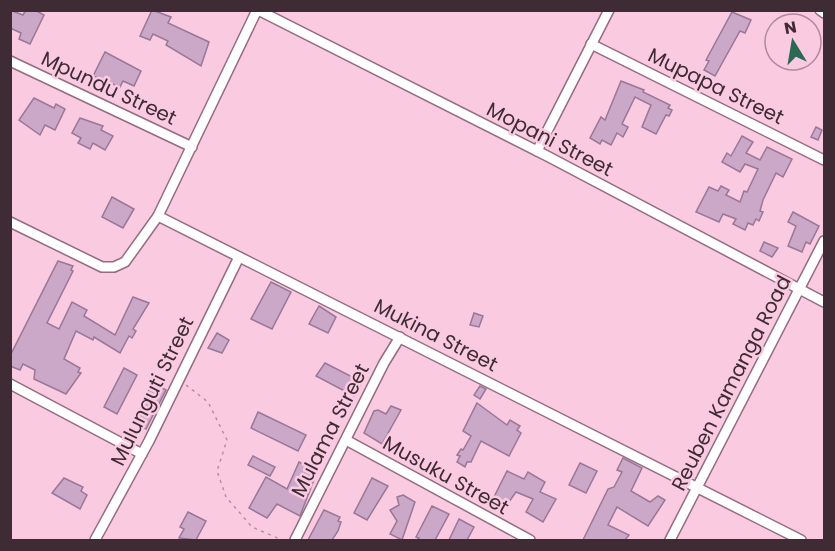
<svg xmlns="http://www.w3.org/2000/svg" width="835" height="551" viewBox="0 0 835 551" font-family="Poppins,sans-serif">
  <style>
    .building { fill: #cba7c8; stroke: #997797; stroke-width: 1.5 }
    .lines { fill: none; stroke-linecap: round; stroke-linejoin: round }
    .minor-casing { stroke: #956b7f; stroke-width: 12 }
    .path { stroke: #b58fa1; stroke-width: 1.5; stroke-dasharray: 3 4.5; stroke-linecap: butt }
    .minor { stroke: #fff; stroke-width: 9 }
    .labels { text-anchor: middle; stroke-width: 5; stroke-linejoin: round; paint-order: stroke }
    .street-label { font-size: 20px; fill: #3e2b34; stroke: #facae1 }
  </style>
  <rect width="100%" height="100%" fill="#facae1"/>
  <g class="building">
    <polygon points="10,10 23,15 26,10 35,10 44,15 30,44 19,39 21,33 10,28"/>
    <polygon points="152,10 171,17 168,23 209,42 201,66 166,45 168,41 153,34 150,40 140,36"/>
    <polygon points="732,12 751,20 745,33 740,31 715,76 704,70 709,61 706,60"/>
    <polygon points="105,52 141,71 134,86 123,81 120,87 93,76"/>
    <polygon points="621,81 644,90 643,92 670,105 668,108 672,110 669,116 666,115 656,134 642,127 651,105 635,97 622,124 628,127 623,137 617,133 611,145 602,140 600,144 590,138 601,117 605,120"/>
    <polygon points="34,98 54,108 56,104 65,109 55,130 45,125 40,135 19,120"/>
    <polygon points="80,118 103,126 101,130 113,136 105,150 93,143 90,149 78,143 81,138 72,133"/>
    <polygon points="816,127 822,130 818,140 811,137"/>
    <polygon points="742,136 753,142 746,153 760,160 767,147 792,159 783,177 776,173 763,200 760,211 763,212 759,221 756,219 753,225 748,223 745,230 733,224 736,219 723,214 719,222 696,212 709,187 718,191 721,186 729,190 726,195 740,202 744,191 747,192 758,169 745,164 740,172 722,162 727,153 731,156"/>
    <polygon points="112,197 134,209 123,228 102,217"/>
    <polygon points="793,212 819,226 810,244 806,242 802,252 788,246 796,226 788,222"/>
    <polygon points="764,242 778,248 772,257 760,251"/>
    <polygon points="58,261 73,266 71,270 73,271 47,323 59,329 72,302 87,310 84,316 115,335 133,297 149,303 133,329 136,331 132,338 129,336 120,353 94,337 93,340 76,331 64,359 80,368 78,372 81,373 66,394 34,379 35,370 23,364 20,370 10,366 10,356"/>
    <polygon points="271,282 291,292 272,329 251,319"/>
    <polygon points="319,306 336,317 328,333 309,324"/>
    <polygon points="474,313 483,316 479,327 470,325"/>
    <polygon points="217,333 229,340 222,353 208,348"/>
    <polygon points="325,363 362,382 354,396 316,376"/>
    <polygon points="124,368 137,375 117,414 104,407"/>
    <polygon points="153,382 166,390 146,429 133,422"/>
    <polygon points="480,386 486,389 480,399 474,395"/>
    <polygon points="477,403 507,425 510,420 520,426 517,430 521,433 509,456 481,441 471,462 467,462 465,467 457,462 460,456 457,455 461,449 463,450 471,436 463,431"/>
    <polygon points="391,406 401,410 382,444 364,433 374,411 378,410 386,414"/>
    <polygon points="258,412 306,435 298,451 251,428"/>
    <polygon points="253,456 275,467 270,476 248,465"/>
    <polygon points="623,458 642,468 631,491 650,502 658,496 665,500 648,526 617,507 608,525 629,535 625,540 583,540 608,489 614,487 622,472 617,470"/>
    <polygon points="299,462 317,472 300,516 277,504 267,518 249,508 266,477 287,489"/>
    <polygon points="580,463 597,471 586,493 569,485"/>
    <polygon points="507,471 524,479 528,472 545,482 540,492 556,499 543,522 526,512 533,499 516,492 506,506 493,499"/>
    <polygon points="64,478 83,487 81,491 87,495 80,509 52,493"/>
    <polygon points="372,478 388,486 367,520 354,513"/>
    <polygon points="403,495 415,502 402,540 390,534 397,521 390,510 399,505 397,497"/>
    <polygon points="432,506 449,514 435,540 417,540 419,538 416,537"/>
    <polygon points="324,510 340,517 338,521 341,522 338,531 332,540 308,540"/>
    <polygon points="188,512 206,521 196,540 179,538 184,529 180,527"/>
    <polygon points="459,519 474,527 467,540 449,540"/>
  </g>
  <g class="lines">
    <g class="minor-casing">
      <g id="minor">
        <polyline points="258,10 549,157 824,302"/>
        <polyline points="820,10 824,13"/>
        <polyline points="591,44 824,160"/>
        <polyline points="10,61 192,147"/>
        <polyline points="537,151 609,10"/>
        <polyline points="158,216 801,540"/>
        <polyline points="10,222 102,267 114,267 125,262 158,216 257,10"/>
        <polyline points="10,384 142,454"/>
        <polyline points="346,440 530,540"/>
        <polyline points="95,540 149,441 239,257"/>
        <polyline points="295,540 384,363 400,337"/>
        <polyline points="670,540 824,241"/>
      </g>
    </g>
    <polyline class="path" points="186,385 208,402 227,440 217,471 226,497 252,527 282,540"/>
    <use href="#minor" class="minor"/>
  </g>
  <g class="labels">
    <g class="street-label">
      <text transform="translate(716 86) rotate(26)" y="7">Mupapa Street</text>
      <text transform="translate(109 88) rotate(25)" y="7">Mpundu Street</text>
      <text transform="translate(550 139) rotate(27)" y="7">Mopani Street</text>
      <text transform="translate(436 335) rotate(27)" y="7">Mukina Street</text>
      <text transform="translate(731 383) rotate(-63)" y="7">Reuben Kamanga Road</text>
      <text transform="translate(152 391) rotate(-64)" y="7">Mulunguti Street</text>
      <text transform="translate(330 430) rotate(-63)" y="7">Mulama Street</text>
      <text transform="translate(446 475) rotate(29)" y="7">Musuku Street</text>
    </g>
  </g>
  <rect width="835" height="551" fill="none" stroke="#3e2b34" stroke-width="24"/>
  <g transform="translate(793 42) rotate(349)"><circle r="28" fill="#facae1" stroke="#af8a9c" stroke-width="1.5"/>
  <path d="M0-4.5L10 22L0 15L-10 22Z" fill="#2c6854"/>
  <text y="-9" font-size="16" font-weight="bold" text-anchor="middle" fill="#3e2b34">N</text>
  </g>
</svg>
